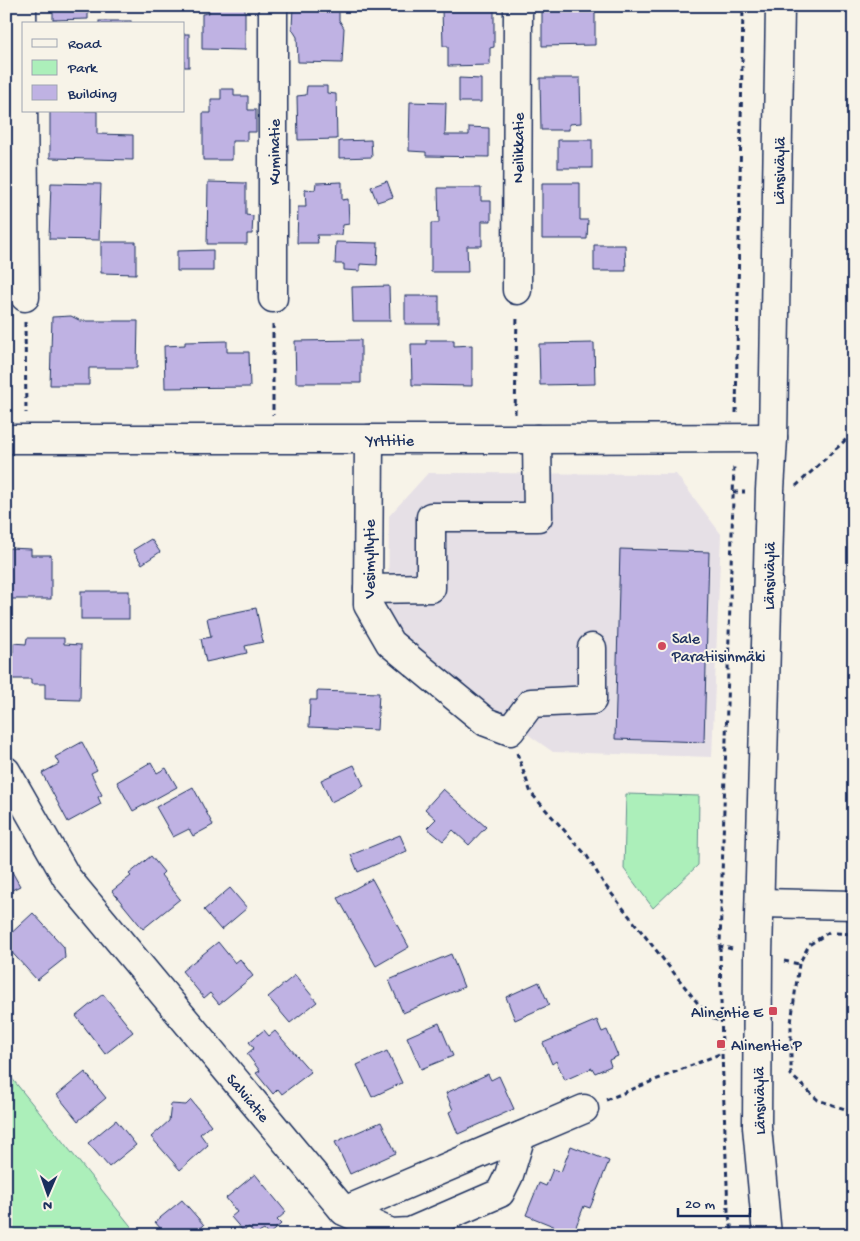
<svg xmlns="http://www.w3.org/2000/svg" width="860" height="1241" font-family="'Gochi Hand',sans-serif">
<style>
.built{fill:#e6e0e6}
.green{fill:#acefba;stroke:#648f8c}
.building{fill:#bfb2e3;stroke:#1b2f5e}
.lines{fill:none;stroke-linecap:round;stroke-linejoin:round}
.minor-casing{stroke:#1b2f5e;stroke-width:31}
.major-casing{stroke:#1b2f5e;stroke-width:31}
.path{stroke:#1b2f5e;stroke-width:3;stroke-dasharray:5 4;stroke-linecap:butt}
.minor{stroke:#f7f3e8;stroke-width:28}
.major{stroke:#f7f3e8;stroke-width:28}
.poi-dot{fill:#d1495b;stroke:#f7f3e8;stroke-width:2}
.labels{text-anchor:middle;stroke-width:4;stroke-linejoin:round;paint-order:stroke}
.street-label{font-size:16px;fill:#1b2f5e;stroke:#f7f3e8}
.poi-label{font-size:16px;fill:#1b2f5e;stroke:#f7f3e8;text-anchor:start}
</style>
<rect width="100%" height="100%" fill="#f7f3e8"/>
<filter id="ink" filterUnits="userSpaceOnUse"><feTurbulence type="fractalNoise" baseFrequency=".02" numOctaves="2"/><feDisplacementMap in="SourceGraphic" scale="10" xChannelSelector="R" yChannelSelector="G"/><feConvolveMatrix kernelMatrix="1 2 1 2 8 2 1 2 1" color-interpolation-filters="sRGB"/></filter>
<g filter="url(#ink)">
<path class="built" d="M428 473 676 474 721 534 712 757 553 752 460 687 388 620 389 516Z"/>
<g class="green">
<path d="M626 794 699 796 698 865 653 908 624 869Z"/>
<path d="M6 1071 138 1235H6Z"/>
</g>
<g class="building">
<path d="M53 6H88V19L53 20Z"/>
<path d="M209 6H245V50L202 49V14L209 13Z"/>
<path d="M293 6H339V20L344 28 342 63 298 62 297 37 292 29Z"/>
<path d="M542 6H595V45L542 46Z"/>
<path d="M494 8V47L490 48V65L448 66V46H443L442 9Z"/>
<rect x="99" y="21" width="32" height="3"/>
<rect x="184" y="34" width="5" height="33"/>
<path d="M459 78 481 79V102H459Z"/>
<path d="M540 78H580L581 123 569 124V130H541Z"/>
<path d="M307 86H327V93L336 94 337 139 298 140 297 96 306 95Z"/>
<path d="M221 89H234V96H248V110H256V132H247V141H232V160H203V113H211V99H221Z"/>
<path d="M410 102 446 103 445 135H469V127L489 128V157L426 156V152L409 151Z"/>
<path d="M50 111H97V134L133 135V160L50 158Z"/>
<path d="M371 140 372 157 339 158V141Z"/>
<rect x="558" y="140" width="34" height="28"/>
<path d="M387 181 393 197 377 202 371 187Z"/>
<path d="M208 182 246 183V215L253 216 252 234H247V244H207Z"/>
<path d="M342 182V200L348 199 349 224 343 225 342 235H317L318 243H297L298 207H306L305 189 315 190 316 183Z"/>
<path d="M51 183 101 184 99 240 49 239Z"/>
<path d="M542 183H580V220H588L587 239H542Z"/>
<path d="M438 188H481V201H491V221H482V246H467L468 272H431V223H439Z"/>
<path d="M101 242H136V274L101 273Z"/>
<path d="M336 242 378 243 377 265 360 264V271L344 270V264H335Z"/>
<path d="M594 245H625L626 271H594Z"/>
<path d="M213 250V271H177V251Z"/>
<path d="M389 286 390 321H353L352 287Z"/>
<rect x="405" y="296" width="34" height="28"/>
<path d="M71 316 81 321H138L137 368H89V385H50L52 317Z"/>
<path d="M361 340V383H296L295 341Z"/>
<path d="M426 340H454V346L472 345V386L412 385 411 344H426Z"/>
<path d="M227 341V352H249L250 387 165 388 164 346 185 345V342Z"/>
<path d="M594 343 595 384 540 385 539 344Z"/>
<path d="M151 539 160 552 142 564 133 550Z"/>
<path d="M9 548 31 549V555H51V599H9Z"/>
<path d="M620 549 709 552 704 742 615 739Z"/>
<rect x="81" y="591" width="48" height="28"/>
<path d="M256 608 263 642 245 646 247 653 206 662 201 639 211 637 207 618Z"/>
<path d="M27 638H64V644L81 645 80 700 45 699V684H31V679H6V652H13V643L26 644Z"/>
<path d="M317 691 379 693 377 730 309 727 310 700H317Z"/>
<path d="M82 742 97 770 91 773 102 795 98 797 101 804 68 822 42 773 59 764 55 757Z"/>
<path d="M151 762 157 773 166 768 177 787 133 811 117 782Z"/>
<path d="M354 765 364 786 331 802 321 780Z"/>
<path d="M193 787 213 825 193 836 189 829 173 837 156 807Z"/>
<path d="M443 789 486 827 469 845 453 830 443 841 427 828 436 819 425 809Z"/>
<path d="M400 835 407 851 358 872 351 855Z"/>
<path d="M151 856 164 872 161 875 180 899 143 929 112 891 131 876 129 874Z"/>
<path d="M6 861 20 886 6 893Z"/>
<path d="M372 879 409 947 376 966 338 898Z"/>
<path d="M230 888 247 908 221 930 204 910Z"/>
<path d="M33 913 64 947 65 958 37 980 6 946V938Z"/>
<path d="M218 942 235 963 240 959 253 976 219 1004 210 993 204 998 182 971Z"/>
<path d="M451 954 464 987 403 1013 389 980Z"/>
<path d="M295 975 317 1002 290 1023 268 997Z"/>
<path d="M539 982 549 1005 515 1020 506 997Z"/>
<path d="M103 994 133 1032 105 1054 76 1016Z"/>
<path d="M597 1020 602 1032 607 1030 618 1056 609 1060 611 1066 595 1073 592 1068 565 1080 556 1061 552 1064 543 1043Z"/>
<path d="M439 1023 453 1056 421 1069 407 1037Z"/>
<path d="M264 1030 269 1036 275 1031 311 1072 282 1094 278 1089 273 1094 256 1073 260 1071 247 1054 254 1048 249 1042Z"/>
<path d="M387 1051 402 1083 372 1097 357 1065Z"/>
<path d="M85 1072 106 1098 78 1121 57 1095Z"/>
<path d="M488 1074 491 1080 499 1076 514 1109 458 1134 449 1112 453 1110 446 1093Z"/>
<path d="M191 1100 211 1125 200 1134 208 1145 180 1170 151 1137 169 1121 171 1104 186 1105Z"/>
<path d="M116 1120 136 1145 109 1167 88 1143Z"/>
<path d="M381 1122 396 1153 350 1174 335 1142Z"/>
<path d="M571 1146 609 1161 590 1208 584 1206 573 1234 526 1215 539 1183 546 1186 553 1169 561 1172Z"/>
<path d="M255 1174 286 1212 277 1220 281 1224 268 1235 264 1230 255 1235 249 1227 243 1231 231 1217 237 1212 226 1198Z"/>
<path d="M182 1200 204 1225 193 1235H166L155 1222Z"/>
</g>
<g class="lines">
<g class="minor-casing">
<g id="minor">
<path d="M22 6 25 297"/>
<path d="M273 6V298"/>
<path d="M517 290 518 6"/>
<path d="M6 439H537L773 438"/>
<path d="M369 439 368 605 390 643 486 722 510 731 531 703 592 700V648"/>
<path d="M368 589 431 588V517H538L537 439"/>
<path d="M6 771 67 878 344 1211 584 1109"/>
<path d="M760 903 854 905"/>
<path d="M344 1211 391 1233 410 1232 500 1193 509 1175 521 1136"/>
</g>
</g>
<g class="major-casing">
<path id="major" d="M767 1235 757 1127 758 955 770 490 773 438 780 6"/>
</g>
<g class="path">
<path d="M25 322 26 413"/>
<path d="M273 324V415"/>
<path d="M736 413 743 6"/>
<path d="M515 414 517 315"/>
<path d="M796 486 854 432"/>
<path d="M733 492H745"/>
<path d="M517 753 531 793 587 856 604 884 707 1015 721 1022"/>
<path d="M829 932 809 945 799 964 791 1023V1075L818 1100 854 1112"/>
<path d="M836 933 854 934"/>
<path d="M720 946 722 1053 728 1211 733 1235"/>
<path d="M732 949 720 946 734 464"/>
<path d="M784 961 799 964"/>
<path d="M606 1100 722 1053"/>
<path d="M311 1235 323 1226"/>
</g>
<use href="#minor" class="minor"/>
<use href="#major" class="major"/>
</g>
</g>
<g class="poi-dot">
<circle cx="662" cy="646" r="5"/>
<rect x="768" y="1006" width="10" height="10" rx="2.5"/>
<rect x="716" y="1039" width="10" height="10" rx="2.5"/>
</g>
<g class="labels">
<g class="street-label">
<text transform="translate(517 148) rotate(-90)" y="6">Neilikkatie</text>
<text transform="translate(273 152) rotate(-90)" y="6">Kuminatie</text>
<text transform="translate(778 171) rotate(-89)" y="6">Länsiväylä</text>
<text x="390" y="445">Yrttitie</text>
<text transform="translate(368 559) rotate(-90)" y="6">Vesimyllytie</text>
<text transform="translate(768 576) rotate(-89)" y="6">Länsiväylä</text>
<text transform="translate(249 1097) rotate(50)" y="6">Salviatie</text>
<text transform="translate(758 1101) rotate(-91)" y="6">Länsiväylä</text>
</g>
<g class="poi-label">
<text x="672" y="643">Sale<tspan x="672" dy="18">Paratiisinmäki</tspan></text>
<text x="763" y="1017" text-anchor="end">Alinentie E</text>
<text x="731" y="1050">Alinentie P</text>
</g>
</g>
<rect width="860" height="1241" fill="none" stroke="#f7f3e8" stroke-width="25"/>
<rect x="12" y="12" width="835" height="1216" fill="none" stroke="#1b2f5e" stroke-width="2" filter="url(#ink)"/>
<rect x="22" y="22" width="162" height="90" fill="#f7f3e8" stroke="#9fa5b1"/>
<rect x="32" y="39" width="25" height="8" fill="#f7f3e8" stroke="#9fa5b1"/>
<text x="68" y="48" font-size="15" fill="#1b2f5e">Road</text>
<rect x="32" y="60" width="25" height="15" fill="#acefba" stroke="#9fa5b1"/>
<text x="68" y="72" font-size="15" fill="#1b2f5e">Park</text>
<rect x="32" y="85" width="25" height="15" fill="#bfb2e3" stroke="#9fa5b1"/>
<text x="68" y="98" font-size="15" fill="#1b2f5e">Building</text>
<g transform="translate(48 1194) rotate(182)" stroke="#f7f3e8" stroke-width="4" paint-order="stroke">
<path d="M0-4L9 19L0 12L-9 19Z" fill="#1b2f5e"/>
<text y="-8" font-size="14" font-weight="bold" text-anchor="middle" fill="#1b2f5e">N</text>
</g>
<path d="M678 1208v8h72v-8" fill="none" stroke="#1b2f5e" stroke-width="2.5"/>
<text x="685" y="1208" font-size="15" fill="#1b2f5e" stroke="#f7f3e8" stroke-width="4" paint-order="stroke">20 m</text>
</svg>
